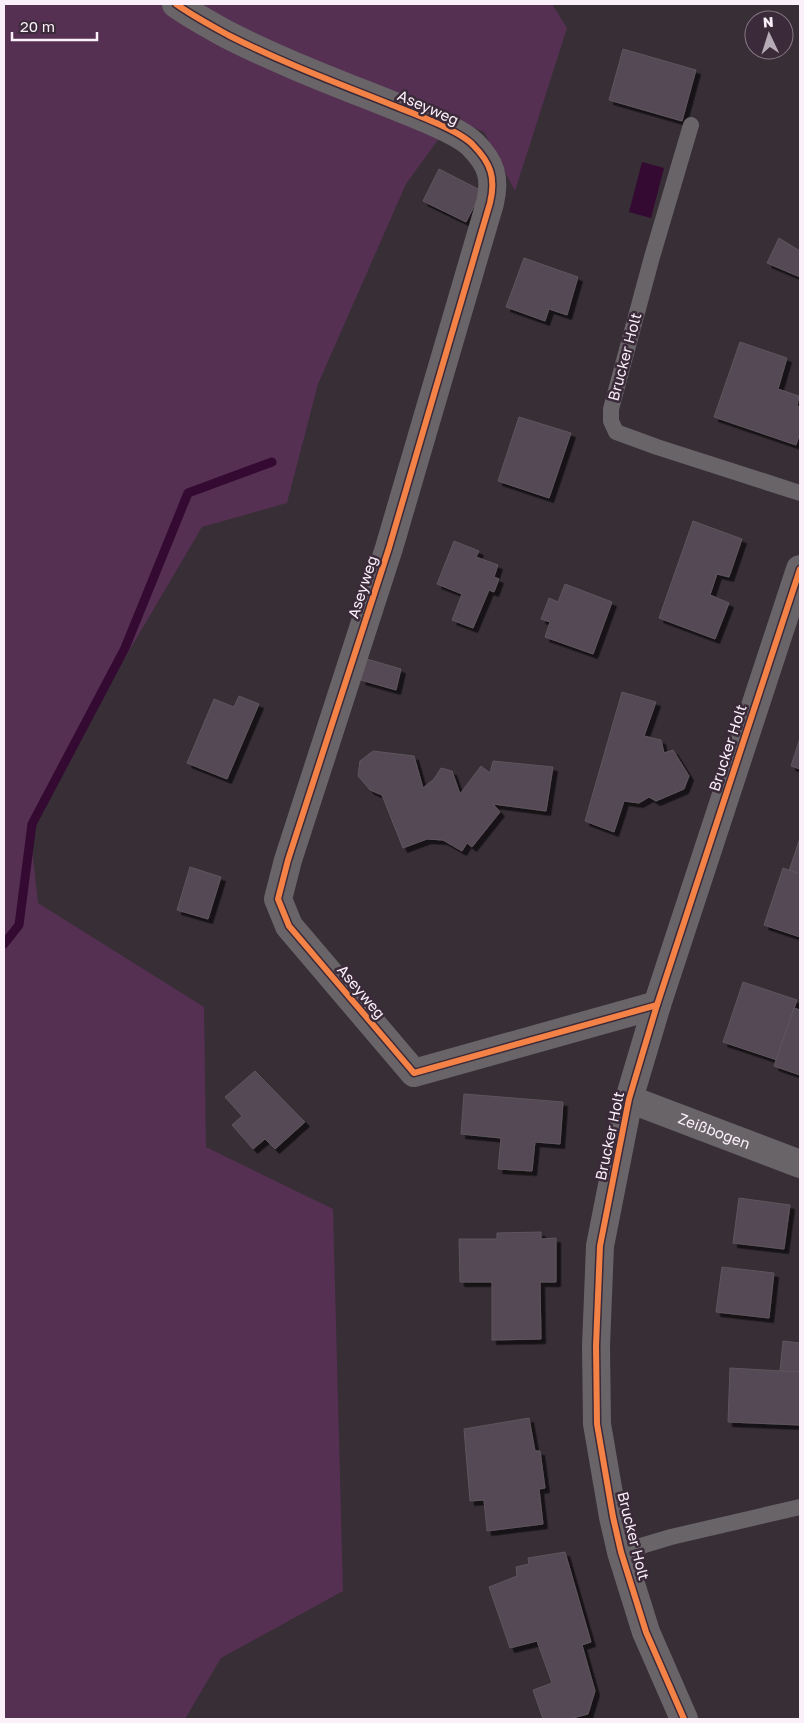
<svg xmlns="http://www.w3.org/2000/svg" width="804" height="1723" font-family="'Golos Text',sans-serif">
<style>
.green{fill:#553052}
.water{fill:#340932}
.lines{fill:none;stroke-linecap:round;stroke-linejoin:round}
.stream{stroke:#340932;stroke-width:9}
.building{fill:#574856;stroke:#5e565d;filter:url(#shadow)}
.lane{stroke:#696468;stroke-width:16}
.street{stroke:#696468;stroke-width:28}
.cycleway-casing{stroke:#3b2a39;stroke-width:9}
.cycleway{stroke:#f48246;stroke-width:6}
.labels{text-anchor:middle;stroke-width:5;stroke-linejoin:round;paint-order:stroke}
.street-label{font-size:15px;fill:#fbf0f9;stroke:#3b2a39}
</style>
<defs>
<filter id="shadow"><feDropShadow dx="4.5" dy="4.5" stdDeviation="0" flood-color="#0009"/></filter>
</defs>
<rect width="100%" height="100%" fill="#372e36"/>
<g class="green">
<path d="M4 4H161L182 24 443 133 406 184 318 384 287 503 202 527 29 821 38 903 204 1007 206 1147 333 1209 343 1591 221 1658 185 1719H4Z"/>
<path d="M198 4H552L567 28 515 191 484 132 267 42Z"/>
</g>
<path class="water" d="M642 162 664 168 651 218 629 212Z"/>
<g class="lines">
<path class="stream" d="M4 944 19 925 32 824 125 648 188 493 272 462"/>
</g>
<g class="building">
<path d="M623 49 696 70 682 121 609 100Z"/>
<path d="M439 169 482 191 466 222 423 201Z"/>
<path d="M779 238 800 251V277L767 263Z"/>
<path d="M524 258 578 277 567 315 549 309 545 321 506 307Z"/>
<path d="M740 342 787 358 778 389 799 396 797 406 800 407V432L796 445 714 417Z"/>
<path d="M519 417 571 433 549 498 498 481Z"/>
<path d="M693 521 742 539 729 577 717 574 710 595 729 603 715 639 659 618Z"/>
<path d="M454 541 479 551 476 557 498 565 494 577 499 579 494 592 489 590 473 628 452 620 462 594 437 584Z"/>
<path d="M565 584 612 602 593 654 545 637 550 622 541 619 549 598 558 602Z"/>
<path d="M367 659 401 669 396 690 361 680Z"/>
<path d="M622 692 656 702 644 736 661 740 664 753 673 750 689 776 684 789 656 801 649 797 639 803 624 801 614 832 585 821Z"/>
<path d="M239 696 259 704 227 779 187 763 214 699 234 707Z"/>
<path d="M800 738V769L791 766Z"/>
<path d="M373 751 414 756 423 788 434 779 441 768 452 771 460 794 481 766 490 773 493 761 553 767 546 811 493 804 500 812 472 847 467 843 462 851 443 840 427 839 403 848 382 795 370 790 358 776 360 761Z"/>
<path d="M800 838V874L789 871Z"/>
<path d="M190 867 221 877 208 919 177 910Z"/>
<path d="M783 868 800 874V937L764 925Z"/>
<path d="M743 982 797 1000 777 1060 723 1042Z"/>
<path d="M794 1008 800 1010V1075L774 1066Z"/>
<path d="M255 1071 305 1122 275 1149 265 1139 253 1149 232 1125 242 1116 225 1097Z"/>
<path d="M464 1094 563 1102 560 1144 535 1142 532 1171 498 1169 501 1138 461 1134Z"/>
<path d="M739 1198 790 1205 784 1249 733 1243Z"/>
<path d="M541 1232V1239L556 1238V1282H540L541 1339 492 1340V1282H460L459 1239H497V1233Z"/>
<path d="M722 1267 774 1273 769 1318 716 1312Z"/>
<path d="M783 1341 800 1343V1372L780 1371Z"/>
<path d="M730 1368 800 1372V1425L728 1422Z"/>
<path d="M529 1418 535 1451H540L545 1488 539 1489 543 1524 487 1531 484 1500 470 1501 464 1429Z"/>
<path d="M565 1552 591 1642 582 1645 595 1691 588 1714 569 1719H543L533 1690 552 1683 537 1641 510 1648 489 1587 517 1576 516 1567 529 1564 528 1558Z"/>
</g>
<g class="lines">
<g class="lane">
<path d="M691 125 652 257 611 409V421L616 432 657 447 800 493"/>
<path d="M621 1552 671 1537 800 1507"/>
</g>
<g class="street">
<path d="M176 4C193 16 210 25 228 35 281 62 337 83 392 105 412 113 459 130 473 145 491 163 496 178 490 203L389 548 288 860 278 899 289 926 414 1073 657 1005"/>
<path id="s1" d="M629 1099 800 1164"/>
<path d="M684 1719 646 1632 621 1552 613 1517 597 1424 596 1346 600 1246 629 1099 657 1005 800 569"/>
</g>
<g class="cycleway-casing">
<g id="cycleway">
<path d="M176 4C193 16 210 25 228 35 281 62 337 83 392 105 412 113 459 130 473 145 491 163 496 178 490 203L389 548 288 860 278 899 289 926 414 1073 657 1005"/>
<path d="M684 1719 646 1632 621 1552 613 1517 597 1424 596 1346 600 1246 629 1099 657 1005 800 569"/>
</g>
</g>
<use href="#cycleway" class="cycleway"/>
</g>
<g class="labels">
<g class="street-label">
<text transform="translate(428 108) rotate(24)" y="5">Aseyweg</text>
<text transform="translate(625 357) rotate(-75)" y="5">Brucker Holt</text>
<text transform="translate(363 587) rotate(-72)" y="5">Aseyweg</text>
<text transform="translate(728 748) rotate(-72)" y="5">Brucker Holt</text>
<text transform="translate(361 992) rotate(50)" y="5">Aseyweg</text>
<text dy="5" stroke="none"><textPath href="#s1" startOffset="91">Zeißbogen</textPath></text>
<text transform="translate(610 1136) rotate(-78)" y="5">Brucker Holt</text>
<text transform="translate(633 1536) rotate(76)" y="5">Brucker Holt</text>
</g>
</g>
<rect width="804" height="1723" fill="none" stroke="#fbf0f9" stroke-width="10"/>
<g transform="translate(769 35) rotate(356)"><circle r="24" fill="#3b2a39" stroke="#887986"/>
<path d="M0-4L9 19L0 12L-9 19Z" fill="#b6acb5"/>
<text y="-8" font-size="14" font-weight="bold" text-anchor="middle" fill="#fbf0f9">N</text>
</g>
<path d="M12 32v8h85v-8" fill="none" stroke="#fbf0f9" stroke-width="2.5"/>
<text x="20" y="32" font-size="15" fill="#fbf0f9" stroke="#3b2a39" stroke-width="4" paint-order="stroke">20 m</text>
</svg>
